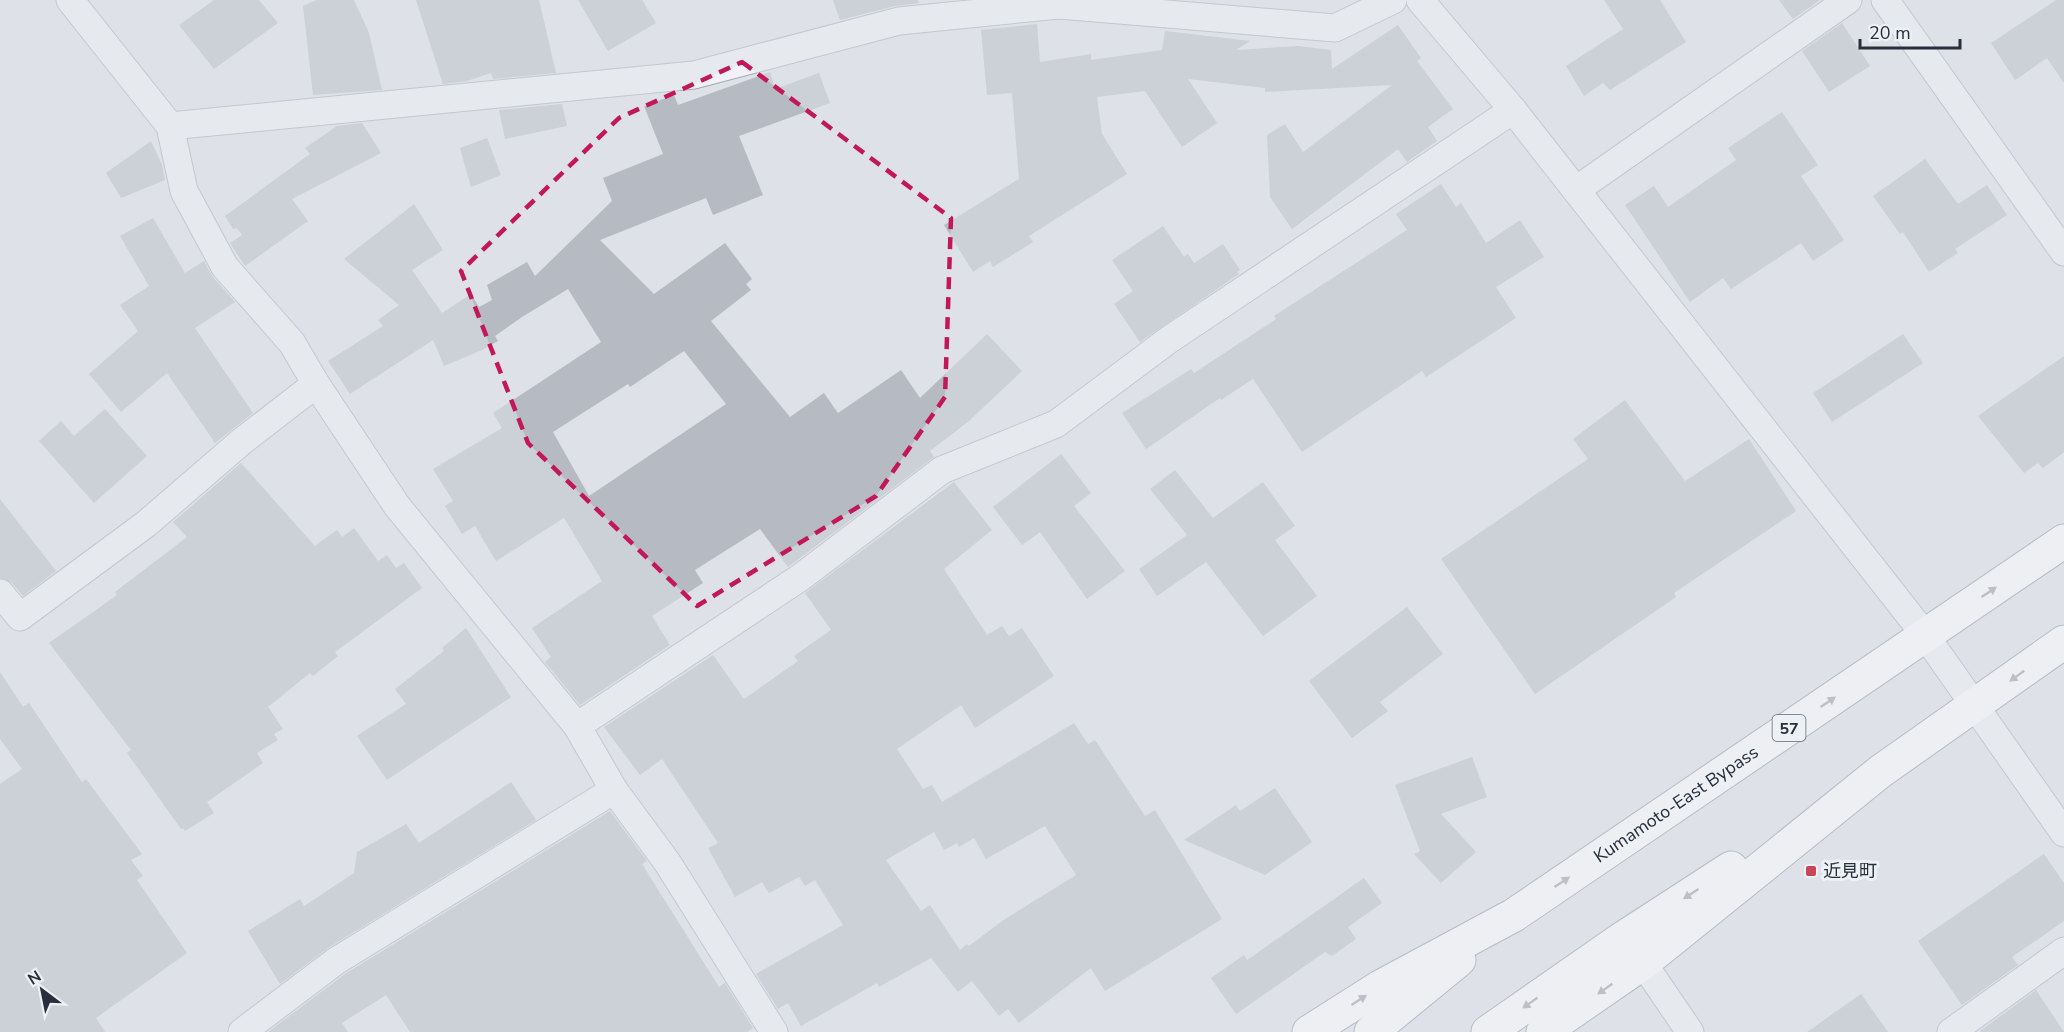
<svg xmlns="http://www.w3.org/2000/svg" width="2064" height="1032" font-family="'Nunito Sans','Noto Sans JP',sans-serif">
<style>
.building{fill:#b5bac3;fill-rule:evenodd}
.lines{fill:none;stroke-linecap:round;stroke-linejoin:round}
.minor-casing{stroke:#a3a8b1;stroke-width:29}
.trunk-casing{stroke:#858f9d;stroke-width:35}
.minor{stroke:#f0f2f5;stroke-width:27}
.trunk{stroke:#fff;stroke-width:33}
.oneway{fill:#93979e}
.marked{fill:none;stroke:#c2185b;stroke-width:4.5;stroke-dasharray:12 8;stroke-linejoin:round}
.poi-dot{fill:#c94558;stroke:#edf0f5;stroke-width:2}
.labels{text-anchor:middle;stroke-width:6;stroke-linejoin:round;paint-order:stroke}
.shield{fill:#edf0f5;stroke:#626974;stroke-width:1.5}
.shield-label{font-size:16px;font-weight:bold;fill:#272f3d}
.street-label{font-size:18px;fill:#272f3d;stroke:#edf0f5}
.poi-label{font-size:18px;fill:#272f3d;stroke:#edf0f5;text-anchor:start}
</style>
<rect width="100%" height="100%" fill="#dee1e7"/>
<g class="building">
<path d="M214 0H259L278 23 214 69 179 25Z"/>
<path d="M317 0H354L369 33 382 90 313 95 303 6Z"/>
<path d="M416 0H539L556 73 493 79 491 73 467 81 443 84Z"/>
<path d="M578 0H642L656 23 608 51Z"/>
<path d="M833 0H918L919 3 895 6 840 20Z"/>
<path d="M1604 0H1660L1686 42 1610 90 1603 83 1584 96 1566 66 1623 29Z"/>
<path d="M1779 0H1820L1793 19Z"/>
<path d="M2056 0H2064V83L2047 58 2015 80 1991 43Z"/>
<path d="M1842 23 1870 66 1829 92 1802 51Z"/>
<path d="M1037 24 1040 62 1091 54V60L1162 50 1165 31 1250 41 1236 50 1298 46 1331 50 1332 69 1398 25 1421 58 1417 61 1453 109 1428 127 1437 141 1407 162 1398 149 1292 229 1270 197 1267 135 1285 124 1303 152 1392 85 1265 92V88L1188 79 1217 123 1182 147 1145 91 1097 97 1102 134 1127 174 1029 236 1033 242 993 267 990 261 973 272 944 225 1019 179 1012 93 987 95 981 30Z"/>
<path d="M770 72 775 89 819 73 830 103 739 136 763 195 713 215 706 198 600 240 654 294 725 243 752 279 746 284 751 290 711 321 790 417 824 393 838 413 901 370 920 398 987 334 1022 371 969 421 930 451 934 457 788 567 760 529 695 570 703 583 652 616 670 645 580 705 545 662 551 657 532 628 602 581 564 518 496 561 475 526 462 534 445 506 453 501 433 469 502 428 493 413 601 342 568 289 522 317 495 336 498 341 482 350 444 366 433 340 350 394 328 361 383 326 378 320 399 305 344 259 414 204 443 250 412 270 442 313 471 294 479 307 492 300 487 285 527 262 535 276 612 201 603 178 663 154 644 106 674 95 678 105ZM684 351 726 404 589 496 553 432 628 384 630 387Z"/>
<path d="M562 104 567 126 505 139 499 110Z"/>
<path d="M1782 112 1818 165 1801 176 1844 240 1813 261 1801 243 1731 289 1723 278 1690 302 1625 205 1654 186 1668 207 1736 160 1728 148Z"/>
<path d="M362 123 381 153 292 199 308 221 245 266 230 243 242 235 237 228 233 229 225 216 310 154 305 148 337 126Z"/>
<path d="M487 138 501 175 471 187 460 148Z"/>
<path d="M151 141 162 165 165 180 121 198 106 173Z"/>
<path d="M1925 159 1958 204 1987 185 2007 215 1955 249 1958 253 1929 272 1903 232 1900 234 1873 196Z"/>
<path d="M1441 184 1456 207 1461 203 1486 243 1520 220 1544 257 1496 287 1516 318 1426 377 1422 371 1302 452 1253 379 1221 400 1220 398 1146 449 1122 413 1191 369 1194 373 1276 319 1274 316 1407 230 1396 214Z"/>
<path d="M153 218 185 273 204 261 213 277 235 302 195 328 253 413 215 443 167 373 121 412 89 374 138 331 120 305 149 286 120 236Z"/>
<path d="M1163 226 1184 257 1188 254 1194 263 1223 244 1240 270 1237 272 1239 274 1140 342 1114 304 1133 291 1112 260Z"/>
<path d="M1903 334 1923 363 1832 422 1813 393Z"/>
<path d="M2064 356V452L2043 468 2038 463 2024 473 1978 416Z"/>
<path d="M1625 400 1685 481 1749 439 1796 511 1674 593 1676 597 1535 694 1441 559 1588 459 1573 439Z"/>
<path d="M105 409 147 456 94 503 39 441 61 421 74 436Z"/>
<path d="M1061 454 1091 493 1074 506 1125 571 1087 599 1040 532 1022 545 993 507Z"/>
<path d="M241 463 315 546 337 530 342 537 354 528 378 561 387 555 396 568 404 563 422 588 335 652 338 656 313 676 310 673 268 707 283 729 274 734 278 740 257 753 263 763 207 802 214 813 185 831 183 828 181 829 127 753 131 750 49 643 117 595 115 592 187 537 173 522Z"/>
<path d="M1175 470 1213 518 1263 482 1295 526 1275 540 1317 596 1263 636 1206 562 1157 596 1139 569 1187 535 1150 489Z"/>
<path d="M954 482 992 530 944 569 987 635 1002 626 1009 636 1022 628 1054 676 975 728 961 705 897 749 923 789 932 785 942 802 1074 723 1088 744 1095 740 1145 816 1155 810 1222 919 1105 991 1091 968 1019 1023 1008 1009 999 1016 972 981 958 992 931 958 879 987 877 983 801 1026 788 1003 778 1009 756 974 843 925 815 880 805 886 799 877 769 893 762 882 735 897 708 848 718 843 662 759 640 775 604 727 713 655 744 699 798 661 794 656 831 630 805 593ZM1045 826 1076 875 1005 919 969 946 967 944 960 950 930 905 921 911 886 860 934 832 944 850 957 843 959 847 974 838 986 859Z"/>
<path d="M0 499 56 571 23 596 12 583 0 578Z"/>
<path d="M1407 607 1443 654 1380 702 1388 711 1352 738 1309 681Z"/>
<path d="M466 628 511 697 387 780 357 736 406 704 395 689 444 651 442 648Z"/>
<path d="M0 672 23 707 29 703 82 782 86 779 142 854 131 860 143 876 137 880 187 953 96 1018 105 1032H0V784L22 769 0 739Z"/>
<path d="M1472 757 1487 797 1441 814 1476 852 1441 883 1414 854 1420 851 1395 785Z"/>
<path d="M511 782 536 820 328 948 280 984 248 931 300 899 304 906 354 873 357 852 406 824 419 843Z"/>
<path d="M1275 788 1312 842 1265 875 1184 840 1236 805 1240 811Z"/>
<path d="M610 811 647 861 642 864 719 987 725 983 753 1028 747 1032H410L386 995 342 1023 348 1032H268L345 974Z"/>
<path d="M2044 854 2064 883V921L2012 957 2018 965 1962 1005 1918 941Z"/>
<path d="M1364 878 1382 903 1348 927 1356 939 1332 956 1325 952 1236 1014 1211 978 1244 955 1247 960Z"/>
<path d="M2036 990 2064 1032H1981L1980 1031Z"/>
<path d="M1861 994 1888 1032H1807Z"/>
</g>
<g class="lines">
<g class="minor-casing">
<g id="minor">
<path d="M70 0 170 126 184 191 225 267 292 343 316 384 397 506 577 726 614 790 667 862 774 1032"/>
<path d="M1420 0 1513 110 1925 635 2064 833"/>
<path d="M1885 0 2064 252"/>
<path d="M170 126 694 75 899 21 1059 5 1335 28 1393 0"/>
<path d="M1576 190 1848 0"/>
<path d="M0 593 20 617 146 524 241 442 316 384"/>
<path d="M577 726 801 577 942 470 1056 424 1170 339 1513 110"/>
<path d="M1643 963 1690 1032"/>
<path d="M242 1032 336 961 614 790"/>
<path d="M1951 1032 2064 951"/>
</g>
</g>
<g class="trunk-casing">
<g id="trunk">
<path d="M1309 1032 1380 987 1514 915 2064 541"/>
<path d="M1371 1032 1459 960"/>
<path d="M1488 1032 1620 940 1731 868"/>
<path d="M1543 1032 1643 963 1881 771 2064 642"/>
</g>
</g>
<use href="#minor" class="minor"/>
<use href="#trunk" class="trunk"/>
</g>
<defs><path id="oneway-solid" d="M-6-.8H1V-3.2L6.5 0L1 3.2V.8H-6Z" transform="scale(1.5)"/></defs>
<g class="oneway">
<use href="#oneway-solid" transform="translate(1989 592) rotate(-34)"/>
<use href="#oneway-solid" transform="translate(2017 676) rotate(144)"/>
<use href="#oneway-solid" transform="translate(1828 702) rotate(-34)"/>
<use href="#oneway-solid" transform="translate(1562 882) rotate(-34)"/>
<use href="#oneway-solid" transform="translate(1691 894) rotate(147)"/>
<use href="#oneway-solid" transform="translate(1605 989) rotate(145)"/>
<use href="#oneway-solid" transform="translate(1359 1000) rotate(-33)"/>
<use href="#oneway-solid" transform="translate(1530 1003) rotate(145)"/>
</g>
<path d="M0 0H2064V1032H0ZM742 62 951 218 945 397 876 496 697 606 528 443 461 271 619 118Z" fill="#dee1e7" fill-opacity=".55" fill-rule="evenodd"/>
<path class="marked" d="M742 62 951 218 945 397 876 496 697 606 528 443 461 271 619 118Z"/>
<rect class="poi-dot" x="1805" y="865" width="12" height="12" rx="3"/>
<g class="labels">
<rect class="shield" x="1772.5" y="715" width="33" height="26" rx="4.5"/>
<g class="shield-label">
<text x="1789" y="734">57</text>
</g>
<g class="street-label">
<text transform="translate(1676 804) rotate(-34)" y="6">Kumamoto-East Bypass</text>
</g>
<g class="poi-label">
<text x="1823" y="877">近見町</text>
</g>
</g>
<g transform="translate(42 990) rotate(328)" stroke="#edf0f5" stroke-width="4.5" paint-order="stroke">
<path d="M0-4.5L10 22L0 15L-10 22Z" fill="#272f3d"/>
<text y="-9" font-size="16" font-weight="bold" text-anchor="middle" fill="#272f3d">N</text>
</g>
<path d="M1860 39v9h100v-9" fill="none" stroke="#272f3d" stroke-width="3"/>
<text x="1869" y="39" font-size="18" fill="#272f3d" stroke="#edf0f5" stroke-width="4.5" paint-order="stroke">20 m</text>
</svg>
